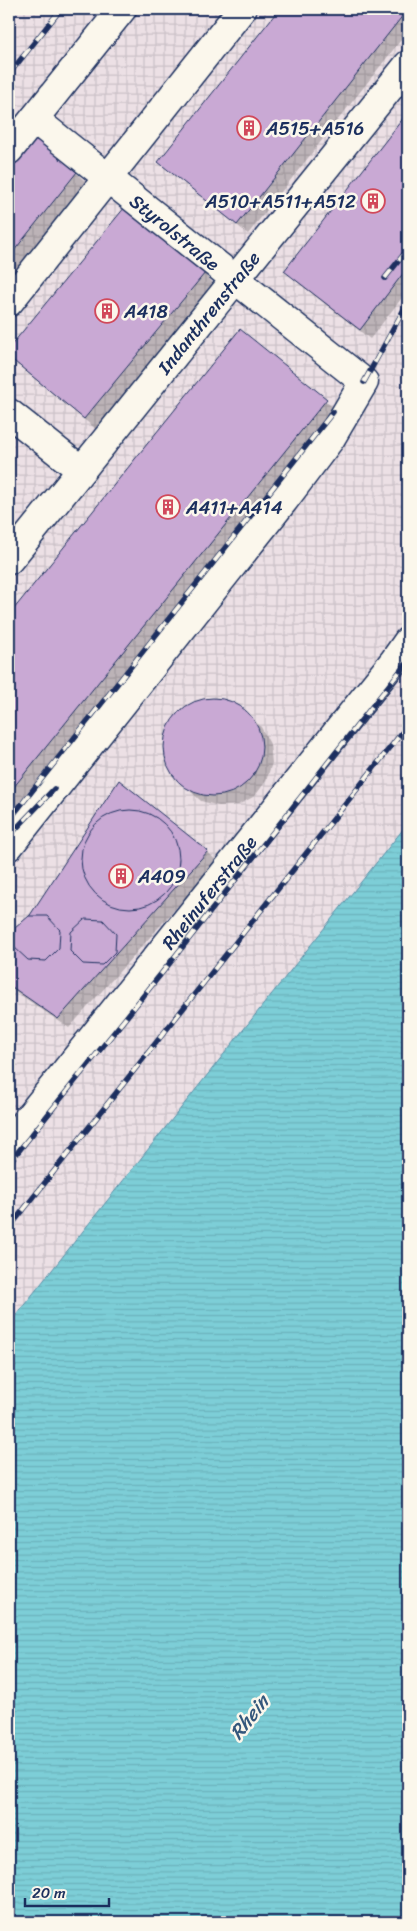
<svg xmlns="http://www.w3.org/2000/svg" width="417" height="1931" font-family="Sriracha,sans-serif">
<style>
.industrial{fill:url(#industrial-grid)}
.water{fill:url(#water-rules);stroke:#568ea7}
.shadow{fill:#0003}
.building{fill:#c9a9d4;stroke:#1b2f5e}
.lines{fill:none;stroke-linecap:round;stroke-linejoin:round}
.street-casing{stroke:#1b2f5e;stroke-width:31}
.street{stroke:#fbf7ec;stroke-width:28}
.rail-casing{stroke:#1b2f5e;stroke-width:5.5}
.rail{stroke:#fbf7ec;stroke-width:4;stroke-dasharray:11;stroke-linecap:butt}
.labels{text-anchor:middle;stroke-width:5;stroke-linejoin:round;paint-order:stroke}
.poi-label{font-size:19px;fill:#1b2f5e;stroke:#fbf7ec;text-anchor:start}
.street-label{font-size:19px;fill:#1b2f5e;stroke:#fbf7ec}
.water-label{font-size:20px;font-style:italic;fill:#34577c;stroke:#fbf7ec}
</style>
<defs>
<pattern id="industrial-grid" width="8" height="8" patternUnits="userSpaceOnUse" patternTransform="scale(1.25)"><rect width="8" height="8" fill="#ece0e5"/><path d="M0 4h8M4 0v8" fill="none" stroke="#cac0c7"/></pattern>
<pattern id="water-rules" width="6" height="5" patternUnits="userSpaceOnUse" patternTransform="scale(1.25)"><rect width="6" height="5" fill="#7dced7"/><path d="M0 2.5h6" fill="none" stroke="#6bb1bb"/></pattern>
</defs>
<rect width="100%" height="100%" fill="#fbf7ec"/>
<filter id="ink" filterUnits="userSpaceOnUse"><feTurbulence type="fractalNoise" baseFrequency=".02" numOctaves="2"/><feDisplacementMap in="SourceGraphic" scale="10" xChannelSelector="R" yChannelSelector="G"/><feConvolveMatrix kernelMatrix="1 2 1 2 8 2 1 2 1" color-interpolation-filters="sRGB"/></filter>
<g filter="url(#ink)">
<path class="industrial" d="M9 9H408V823L9 1324Z"/>
<path class="water" d="M408 823V1922H9V1324Z"/>
<g class="shadow">
<path d="M281 9H408V31L248 234 170 171 160 161Z"/>
<path d="M408 114V290L370 339 296 281 286 271Z"/>
<path d="M31 136 76 173 88 184 9 283V164Z"/>
<path d="M125 209 204 274 216 286 97 430 18 365 9 356V350Z"/>
<path d="M240 330 336 410 9 815V617Z"/>
<path d="M217 699 235 705 250 717 261 727 270 744 272 763 266 781 255 796 238 805 219 806 201 801 176 778 167 761 165 743 170 725 182 710 199 701Z"/>
<path d="M119 782 208 852 217 862 69 1028 9 987V949Z"/>
</g>
<g class="building">
<path d="M279 9H408L237 225 158 162Z"/>
<path d="M408 112V267L360 330 284 271Z"/>
<path d="M30 134 77 172 9 257V162Z"/>
<path d="M125 207 205 273 84 419 9 357V348Z"/>
<path d="M240 329 327 399 9 793V615Z"/>
<circle cx="213" cy="747" r="49"/>
<path d="M119 780 208 851 58 1019 9 985V947Z"/>
<circle cx="130" cy="859" r="49"/>
<path d="M29 916H47L60 930 59 948 46 961 28 960 14 947 15 928Z"/>
<path d="M85 919 103 920 116 934 115 952 102 965 83 964 70 951 71 932Z"/>
</g>
<g class="lines">
<g class="street-casing">
<g id="street">
<path d="M9 150 122 9"/>
<path d="M9 302 242 9"/>
<path d="M9 413 81 470"/>
<path id="s1" d="M9 560 408 65"/>
<path d="M9 846 285 499 331 438 364 382 34 119"/>
<path id="s2" d="M9 1142 394 661 408 641"/>
</g>
</g>
<use href="#street" class="street"/>
<g class="rail-casing">
<g id="rail">
<path d="M9 74 61 9"/>
<path d="M385 278 408 249"/>
<path d="M364 382 408 302"/>
<path d="M9 820 333 412"/>
<path d="M9 836 54 789"/>
<path d="M9 1163 169 964 408 661"/>
<path d="M9 1228 408 725"/>
</g>
</g>
<use href="#rail" class="rail"/>
</g>
</g>
<defs>
<g id="building-ring" transform="scale(1.25)"><circle r="9.5" fill="#fbf7ec" stroke="#d1495b" stroke-width="1.5"/><path d="M-4-6H4V6H1V3H-1V6H-4ZM-2.5-4.3h1.7v1.8h-1.7ZM.8-4.3h1.7v1.8H.8ZM-2.5-1h1.7V.8h-1.7ZM.8-1h1.7V.8H.8Z" fill="#d1495b"/></g>
</defs>
<g fill-rule="evenodd">
<use href="#building-ring" x="249" y="128"/>
<use href="#building-ring" x="373" y="201"/>
<use href="#building-ring" x="107" y="311"/>
<use href="#building-ring" x="168" y="507"/>
<use href="#building-ring" x="121" y="876"/>
</g>
<g class="labels">
<g class="poi-label">
<text x="266" y="135">A515+A516</text>
<text x="356" y="208" text-anchor="end">A510+A511+A512</text>
<text x="124" y="318">A418</text>
<text x="186" y="514">A411+A414</text>
<text x="138" y="883">A409</text>
</g>
<g class="street-label">
<text transform="translate(175 232) rotate(39)" y="7">Styrolstraße</text>
<text dy="7" stroke="none"><textPath href="#s1" startOffset="318">Indanthrenstraße</textPath></text>
<text dy="7" stroke="none"><textPath href="#s2" startOffset="320">Rheinuferstraße</textPath></text>
</g>
<g class="water-label">
<text transform="translate(249 1717) rotate(-52)" y="7">Rhein</text>
</g>
</g>
<rect width="417" height="1931" fill="none" stroke="#fbf7ec" stroke-width="30"/>
<rect x="15" y="15" width="387" height="1901" fill="none" stroke="#1b2f5e" stroke-width="2" filter="url(#ink)"/>
<path d="M25 1898v8h84v-8" fill="none" stroke="#1b2f5e" stroke-width="2.5"/>
<text x="32" y="1898" font-size="15" fill="#1b2f5e" stroke="#fbf7ec" stroke-width="4" paint-order="stroke">20 m</text>
</svg>
